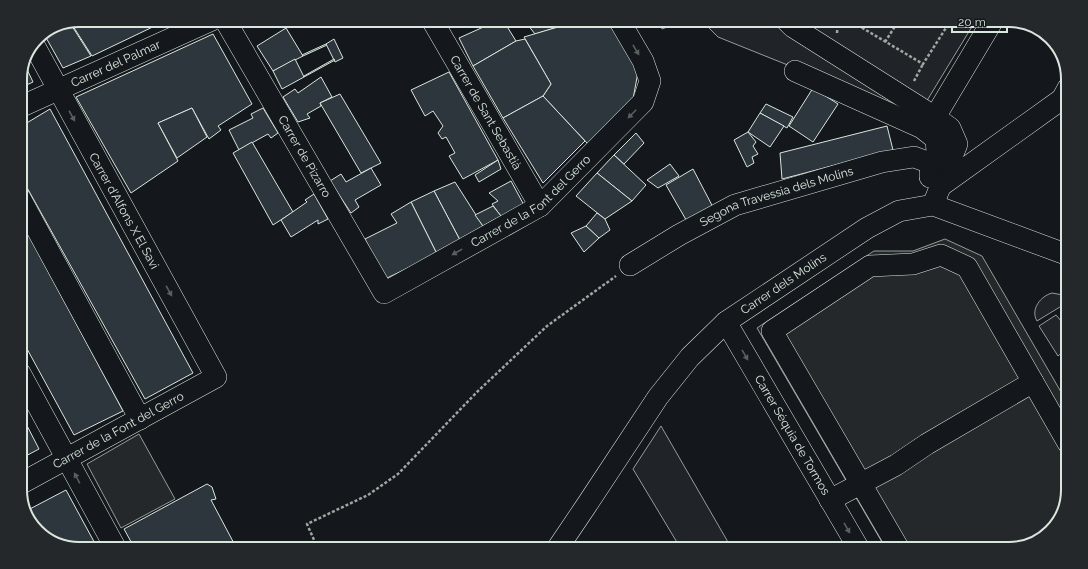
<svg xmlns="http://www.w3.org/2000/svg" width="1088" height="569" font-family="Raleway,sans-serif">
<style>
.green{fill:#202428;stroke:#939e99}
.parking{fill:#24282b;stroke:#939e99}
.building{fill:#2c363c;stroke:#d8e6dc}
.lines{fill:none;stroke-linecap:round;stroke-linejoin:round}
.minor-casing{stroke:#d8e6dc;stroke-width:22}
.path{stroke:#9da8a2;stroke-width:2.5;stroke-dasharray:3 2;stroke-linecap:butt}
.minor{stroke:#14181c;stroke-width:21}
.oneway{fill:#59605f}
.labels{text-anchor:middle;stroke-width:3;stroke-linejoin:round;paint-order:stroke}
.street-label{font-size:12px;fill:#d8e6dc;stroke:#14181c}
.rim{fill:none;stroke:#d8e6dc;stroke-width:2}
</style>
<rect width="100%" height="100%" fill="#14181c"/>
<g class="green">
<path d="M657 20H686L662 29Z"/>
<path d="M701 20H976L917 117 718 37Z"/>
<path d="M1052 293 1063 295 1068 297V302L1037 321C1030 309 1041 296 1052 293Z"/>
<path d="M1056 315 1068 329V347L1058 356 1039 326Z"/>
<path d="M661 426 732 549H681L633 469Z"/>
</g>
<g class="parking">
<path d="M945 239 982 256 1068 404V490L1062 517 1042 539 1010 549H886L757 328 874 251H913Z"/>
<path d="M139 434 175 499 121 528 87 464Z"/>
</g>
<g class="building">
<path d="M78 20H160L161 23 92 56 71 23Z"/>
<path d="M499 20H503L516 41 473 66 459 38Z"/>
<path d="M524 20H551L558 27 535 34Z"/>
<path d="M551 20H608L638 72 633 99 588 144 543 96 551 84 524 37 558 27Z"/>
<path d="M70 23 91 56 63 68 44 34Z"/>
<path d="M286 28 303 56 273 71 257 46Z"/>
<path d="M213 34 252 104 218 126 221 130 209 139 192 108 158 123 178 161 131 193 76 97Z"/>
<path d="M334 39 343 58 335 62 326 44Z"/>
<path d="M525 39 551 84 543 96 503 118 473 66 516 41Z"/>
<path d="M326 44 327 45 303 56 302 55Z"/>
<path d="M295 59 304 77 282 89 273 71Z"/>
<path d="M334 59 335 60 304 77V76Z"/>
<path d="M25 65 33 82 20 88V75Z"/>
<path d="M449 72 498 160 463 179 449 156 455 153 446 137 442 139 438 133 443 126 433 111 425 116 411 90Z"/>
<path d="M321 77 332 97 320 103 321 106 307 114 310 118 298 122 283 97 295 89 298 93Z"/>
<path d="M813 88 838 104 813 142 789 126Z"/>
<path d="M340 94 381 163 361 173 320 103Z"/>
<path d="M543 96 585 141 543 183 503 118Z"/>
<path d="M766 104 793 117 787 128 760 113Z"/>
<path d="M192 108 207 137 177 158 158 123Z"/>
<path d="M263 108 278 133 271 138 268 134 239 150 229 130 253 118 251 114Z"/>
<path d="M50 109 193 373 145 399 20 175V127Z"/>
<path d="M760 113 784 126 770 147 748 132Z"/>
<path d="M887 126 893 150 782 179 780 153Z"/>
<path d="M748 132 756 142 753 146 758 154 752 157 754 163 747 167 734 140Z"/>
<path d="M636 133 644 143 624 164 614 155Z"/>
<path d="M252 142 293 212 273 225 233 153Z"/>
<path d="M614 155 646 185 632 201 597 173Z"/>
<path d="M498 160 501 169 479 182 475 175Z"/>
<path d="M670 164 679 176 658 188 647 180Z"/>
<path d="M371 168 381 185 355 200 359 207 351 213 330 181 341 174 346 182Z"/>
<path d="M693 169 715 211 689 225 666 185Z"/>
<path d="M597 173 632 201 605 219 576 196Z"/>
<path d="M511 181 525 207 503 219 492 204 498 201 489 193Z"/>
<path d="M455 182 483 226 460 240 434 191Z"/>
<path d="M434 191 461 242 437 254 411 202Z"/>
<path d="M314 194 328 219 318 224V220L291 237 281 220 307 202 305 200Z"/>
<path d="M411 202 437 254 385 279 365 239 397 223 391 214Z"/>
<path d="M493 206 501 216 483 226 475 215Z"/>
<path d="M597 213 605 219 610 230 599 238 586 226Z"/>
<path d="M20 219 123 411 74 435 20 336Z"/>
<path d="M586 226 599 238 584 252 571 233Z"/>
<path d="M20 412 39 449 20 459Z"/>
<path d="M207 484 212 487 216 499 211 500 237 549H135L124 529Z"/>
<path d="M66 490 98 549H78L52 543 30 523 26 511Z"/>
</g>
<g class="lines">
<g class="minor-casing">
<g id="minor">
<path id="s1" d="M225 20 384 293 540 206 643 102 650 81 643 61 619 20"/>
<path id="s2" d="M432 20 540 206"/>
<path d="M786 20 793 27 935 117 950 128 957 144 933 205"/>
<path d="M795 71 922 128 936 139 937 152 930 174V177"/>
<path id="s3" d="M20 107 212 20"/>
<path d="M935 117 993 20"/>
<path d="M942 185 1062 99 1068 88"/>
<path d="M20 198 140 419"/>
<path id="s4" d="M630 265 679 235 735 205 882 162 914 157 933 164"/>
<path id="s5" d="M726 322 859 549"/>
<path d="M20 373 116 549"/>
<path id="s6" d="M20 484 216 377 34 45"/>
<path d="M830 500 896 465 927 444 1033 382"/>
<path id="s7" d="M557 549 586 506 658 397 690 357 726 322 867 228 899 211 933 205 1068 255"/>
<path d="M899 549 772 331 870 266 913 264 941 255 967 267 1068 443"/>
</g>
</g>
<g class="path">
<path d="M849 20 923 64 951 20"/>
<path d="M837 33 838 20"/>
<path d="M885 42 899 20"/>
<path d="M914 81 923 64"/>
<path d="M318 549 307 524 368 495 398 474 477 392 547 326 616 276"/>
</g>
<use href="#minor" class="minor"/>
</g>
<defs><path id="oneway-solid" d="M-6-.8H1V-3.2L6.5 0L1 3.2V.8H-6Z"/></defs>
<g class="oneway">
<use href="#oneway-solid" transform="translate(636 50) rotate(59)"/>
<use href="#oneway-solid" transform="translate(632 114) rotate(135)"/>
<use href="#oneway-solid" transform="translate(72 116) rotate(61)"/>
<use href="#oneway-solid" transform="translate(457 252) rotate(151)"/>
<use href="#oneway-solid" transform="translate(169 291) rotate(61)"/>
<use href="#oneway-solid" transform="translate(745 355) rotate(60)"/>
<use href="#oneway-solid" transform="translate(77 478) rotate(-118)"/>
<use href="#oneway-solid" transform="translate(847 528) rotate(60)"/>
</g>
<g class="labels">
<g class="street-label">
<text dy="4" stroke="none"><textPath href="#s3" startOffset="105">Carrer del Palmar</textPath></text>
<text dy="4" stroke="none"><textPath href="#s2" startOffset="107">Carrer de Sant Sebastià</textPath></text>
<text dy="4" stroke="none"><textPath href="#s1" startOffset="158">Carrer de Pizarro</textPath></text>
<text dy="4" stroke="none"><textPath href="#s4" startOffset="163">Segona Travessia dels Molins</textPath></text>
<text dy="4" stroke="none"><textPath href="#s1" startOffset="490">Carrer de la Font del Gerro</textPath></text>
<text transform="translate(124 211) rotate(61)" y="4">Carrer d'Alfons X El Savi</text>
<text dy="4" stroke="none"><textPath href="#s7" startOffset="353">Carrer dels Molins</textPath></text>
<text dy="4" stroke="none"><textPath href="#s6" startOffset="112">Carrer de la Font del Gerro</textPath></text>
<text dy="4" stroke="none"><textPath href="#s5" startOffset="131">Carrer Séquia de Tormos</textPath></text>
</g>
</g>
<path d="M0 0H1088V569H0ZM79 27H1009A52 52 0 0 1 1061 79V490A52 52 0 0 1 1009 542H79A52 52 0 0 1 27 490V79A52 52 0 0 1 79 27Z" fill="#24282b" fill-rule="evenodd"/>
<path class="rim" d="M79 27H1009A52 52 0 0 1 1061 79V490A52 52 0 0 1 1009 542H79A52 52 0 0 1 27 490V79A52 52 0 0 1 79 27Z"/>
<path d="M952 26v6h55v-6" fill="none" stroke="#d8e6dc" stroke-width="2"/>
<text x="958" y="26" font-size="12" fill="#d8e6dc" stroke="#14181c" stroke-width="3" paint-order="stroke">20 m</text>
</svg>
